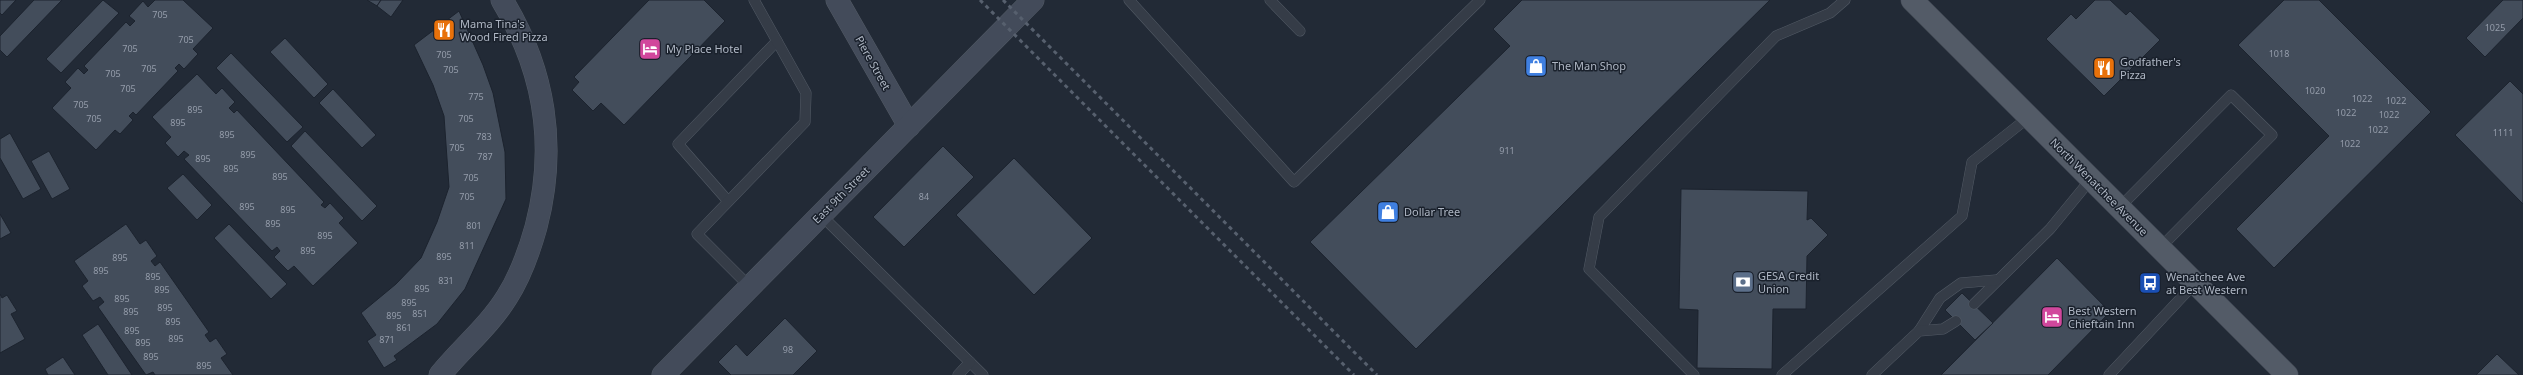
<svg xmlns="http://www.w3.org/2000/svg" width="2523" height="375" font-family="'Noto Sans',sans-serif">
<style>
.building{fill:#434d5b;stroke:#1c232e}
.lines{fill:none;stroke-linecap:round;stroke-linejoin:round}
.lane-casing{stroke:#525a65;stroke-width:11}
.secondary-casing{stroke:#525a65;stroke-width:23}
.primary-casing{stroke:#3e4551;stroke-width:23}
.lane{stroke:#353c47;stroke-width:10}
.secondary{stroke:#434b5a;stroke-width:22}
.primary{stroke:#535b67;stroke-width:22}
.rail{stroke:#57606e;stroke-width:3;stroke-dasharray:4 4;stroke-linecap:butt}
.labels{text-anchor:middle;stroke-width:3;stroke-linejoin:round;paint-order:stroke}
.number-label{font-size:9px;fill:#949caa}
.poi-label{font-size:11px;fill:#afb7c4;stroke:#1a212c;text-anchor:start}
.street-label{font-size:11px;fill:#afb7c4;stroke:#1a212c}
</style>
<rect width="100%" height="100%" fill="#222a36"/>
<g class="building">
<path d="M0 0H16L2 15 0 13Z"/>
<path d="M34 0H62L7 57 0 50V36Z"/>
<path d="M103 0 119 13 61 73 46 59Z"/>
<path d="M155 0H183L213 28 193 49 198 54 184 69 179 64 175 68 178 71 136 115 133 112 129 116 133 120 120 134 115 130 96 150 52 108 71 88 65 82 78 68 84 74 88 70 84 66 126 22 130 26 135 21 129 16 143 1 148 7Z"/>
<path d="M367 0H381L377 6Z"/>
<path d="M381 0H403L391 17 377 6Z"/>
<path d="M649 0H704L725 21 624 125 601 103 593 111 572 90 579 82 574 77Z"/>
<path d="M1522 0H1770L1416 349 1310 242 1510 46 1493 29Z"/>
<path d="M2095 0H2110L2126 15 2130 11 2160 40 2104 96 2046 39 2071 14 2076 19Z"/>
<path d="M2284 0H2319L2431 112 2274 268 2236 229 2329 136 2238 45Z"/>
<path d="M2503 0H2523V18L2485 57 2466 38Z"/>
<path d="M459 11 483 65 493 93 505 152 506 199 465 289 437 324 394 356 397 360 384 368 367 341 376 335 361 313 396 284 421 258 437 222 449 187 444 116 433 85 414 45Z"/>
<path d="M285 38 328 84 314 98 270 52Z"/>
<path d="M231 53 303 127 287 142 216 68Z"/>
<path d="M197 74 216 94 222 88 235 102 229 108 234 113 237 110 324 202 321 205 325 208 330 203 344 218 339 223 358 243 313 286 294 266 288 271 274 257 280 251 277 247 272 251 184 159 189 155 184 151 178 157 165 143 171 137 152 117Z"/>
<path d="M2510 81 2523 94V204L2455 135Z"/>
<path d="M333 89 376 135 362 148 319 103Z"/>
<path d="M305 131 377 206 362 221 291 146Z"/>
<path d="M10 133 41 189 23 199 0 158V139Z"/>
<path d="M943 146 974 177 904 247 873 217Z"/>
<path d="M49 151 70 189 52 199 31 161Z"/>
<path d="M1014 158 1092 238 1034 295 956 215Z"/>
<path d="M183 174 212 205 197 220 167 188Z"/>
<path d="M1681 189 1808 191 1807 220 1811 218 1828 235 1807 256 1806 309H1773L1772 369 1697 368 1698 310 1679 309Z"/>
<path d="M0 214 11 233 0 239Z"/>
<path d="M126 224 140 244 146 240 157 256 151 261 155 266 160 262 209 332 205 335 210 342 216 338 227 354 221 358 233 375H155L153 372 146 375 98 307 104 302 100 297 93 301 82 286 88 281 74 261Z"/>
<path d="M229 224 287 284 271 299 214 238Z"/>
<path d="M2057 258 2110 312 2048 375H1941Z"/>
<path d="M1962 293 1993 323 1975 340 1945 310Z"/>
<path d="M0 294 2 298 7 295 17 311 11 314 25 339 0 353Z"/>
<path d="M785 318 817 351 793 375H731L718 362 736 344 747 356Z"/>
<path d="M98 324 132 375H108L82 335Z"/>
<path d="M2497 354 2519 375H2476Z"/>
<path d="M63 357 75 375H48L45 369Z"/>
</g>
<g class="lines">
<g class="lane-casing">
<g id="lane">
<path d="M1129 0 1294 182 1480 0"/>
<path d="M1270 0 1300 31"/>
<path d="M728 201 678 144 777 41"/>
<path d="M2119 208 2231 95 2272 135 2160 248"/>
<path d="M821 215 983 375"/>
<path d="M750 287 697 234 805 122 806 93 754 0"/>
<path d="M1974 304 2050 229 2091 179"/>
<path d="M1919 331 1940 298 1961 283 1996 280"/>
<path d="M958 375 970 362"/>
<path d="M1694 375 1589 269 1599 217 1776 36 1830 13 1845 0"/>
<path d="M1782 375 1962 216 1972 162 2029 117"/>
<path d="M1872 375 1919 331 1943 329 1956 321"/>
<path d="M2109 375 2195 283"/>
</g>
</g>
<g class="secondary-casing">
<g id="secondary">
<path d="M837 0 909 126"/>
<path d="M440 375C462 348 489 326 507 297 521 275 529 252 536 227 557 147 545 70 502 0"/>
<path d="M663 375 1033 0"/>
</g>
</g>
<g class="primary-casing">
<path id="primary" d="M1912 0 2287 375"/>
</g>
<use href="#lane" class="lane"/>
<use href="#secondary" class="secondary"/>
<use href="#primary" class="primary"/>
<g class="rail">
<path d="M980 0 1354 375"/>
<path d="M1003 0 1377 375"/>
</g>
</g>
<defs>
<g id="restaurant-square" transform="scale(1.15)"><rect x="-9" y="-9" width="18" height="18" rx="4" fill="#e8710a" stroke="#1a212c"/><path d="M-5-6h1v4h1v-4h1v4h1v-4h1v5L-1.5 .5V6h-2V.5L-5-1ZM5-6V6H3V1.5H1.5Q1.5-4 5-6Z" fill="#fff"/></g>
<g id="hotel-square" transform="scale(1.15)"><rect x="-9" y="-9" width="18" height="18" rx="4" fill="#d1479c" stroke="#1a212c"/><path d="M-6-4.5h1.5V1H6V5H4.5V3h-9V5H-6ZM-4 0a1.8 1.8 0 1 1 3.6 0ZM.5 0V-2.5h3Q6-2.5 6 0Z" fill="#fff"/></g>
<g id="shop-square" transform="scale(1.15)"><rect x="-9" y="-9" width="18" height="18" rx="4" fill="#3f7fe0" stroke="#1a212c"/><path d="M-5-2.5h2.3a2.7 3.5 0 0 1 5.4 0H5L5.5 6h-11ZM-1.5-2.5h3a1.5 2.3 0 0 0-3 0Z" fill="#fff"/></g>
<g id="bank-square" transform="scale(1.15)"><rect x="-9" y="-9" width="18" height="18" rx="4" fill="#5c6f8a" stroke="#1a212c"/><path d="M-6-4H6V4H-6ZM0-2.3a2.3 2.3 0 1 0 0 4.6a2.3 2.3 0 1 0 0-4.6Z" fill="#fff"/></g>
<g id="bus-square" transform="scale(1.15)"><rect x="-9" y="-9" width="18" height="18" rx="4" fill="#1a4fb4" stroke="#1a212c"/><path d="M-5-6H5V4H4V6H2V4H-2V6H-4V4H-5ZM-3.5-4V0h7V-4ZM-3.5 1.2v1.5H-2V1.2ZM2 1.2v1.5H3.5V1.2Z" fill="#fff"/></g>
</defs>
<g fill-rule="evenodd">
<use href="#restaurant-square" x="444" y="30"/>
<use href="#hotel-square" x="650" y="49"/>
<use href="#shop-square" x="1536" y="66"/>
<use href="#restaurant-square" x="2104" y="68"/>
<use href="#shop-square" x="1388" y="212"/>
<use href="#bank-square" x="1743" y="282"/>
<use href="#bus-square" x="2150" y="283"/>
<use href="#hotel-square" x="2052" y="317"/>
</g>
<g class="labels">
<g class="number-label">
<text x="160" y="18">705</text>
<text x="2495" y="31">1025</text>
<text x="186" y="43">705</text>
<text x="130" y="52">705</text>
<text x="2279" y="57">1018</text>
<text x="444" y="58">705</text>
<text x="149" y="72">705</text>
<text x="451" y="73">705</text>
<text x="113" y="77">705</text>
<text x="128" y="92">705</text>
<text x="2315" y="94">1020</text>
<text x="476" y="100">775</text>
<text x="2362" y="102">1022</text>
<text x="2396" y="104">1022</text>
<text x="81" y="108">705</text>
<text x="195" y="113">895</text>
<text x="2346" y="116">1022</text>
<text x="2389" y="118">1022</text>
<text x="94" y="122">705</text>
<text x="466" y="122">705</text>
<text x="178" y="126">895</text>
<text x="2378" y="133">1022</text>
<text x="2503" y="136">1111</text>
<text x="227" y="138">895</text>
<text x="484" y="140">783</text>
<text x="2350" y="147">1022</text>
<text x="457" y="151">705</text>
<text x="1507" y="154">911</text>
<text x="248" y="158">895</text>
<text x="485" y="160">787</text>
<text x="203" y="162">895</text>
<text x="231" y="172">895</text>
<text x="280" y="180">895</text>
<text x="471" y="181">705</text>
<text x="467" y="200">705</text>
<text x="924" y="200">84</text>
<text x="247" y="210">895</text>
<text x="288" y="213">895</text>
<text x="273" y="227">895</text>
<text x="474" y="229">801</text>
<text x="325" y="239">895</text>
<text x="467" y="249">811</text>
<text x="308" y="254">895</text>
<text x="444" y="260">895</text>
<text x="120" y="261">895</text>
<text x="101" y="274">895</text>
<text x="153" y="280">895</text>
<text x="446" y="284">831</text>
<text x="422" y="292">895</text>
<text x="162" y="293">895</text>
<text x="122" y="302">895</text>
<text x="409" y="306">895</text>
<text x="165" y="311">895</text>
<text x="131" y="315">895</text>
<text x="420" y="317">851</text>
<text x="394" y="319">895</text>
<text x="173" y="325">895</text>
<text x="404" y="331">861</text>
<text x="132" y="334">895</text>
<text x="176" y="342">895</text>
<text x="387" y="343">871</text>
<text x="143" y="346">895</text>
<text x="788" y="353">98</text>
<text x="151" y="360">895</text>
<text x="204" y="369">895</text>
</g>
<g class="poi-label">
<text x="460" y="28">Mama Tina's<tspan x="460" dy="13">Wood Fired Pizza</tspan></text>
<text x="666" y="53">My Place Hotel</text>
<text x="2120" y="66">Godfather's<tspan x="2120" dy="13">Pizza</tspan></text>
<text x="1552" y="70">The Man Shop</text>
<text x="1404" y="216">Dollar Tree</text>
<text x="1758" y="280">GESA Credit<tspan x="1758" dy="13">Union</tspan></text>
<text x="2166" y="281">Wenatchee Ave<tspan x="2166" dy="13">at Best Western</tspan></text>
<text x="2068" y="315">Best Western<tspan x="2068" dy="13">Chieftain Inn</tspan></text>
</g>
<g class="street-label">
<text transform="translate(873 63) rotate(61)" y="4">Piere Street</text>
<text transform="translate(2099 187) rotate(45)" y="4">North Wenatchee Avenue</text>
<text transform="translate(841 195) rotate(-45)" y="4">East 9th Street</text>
</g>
</g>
</svg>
